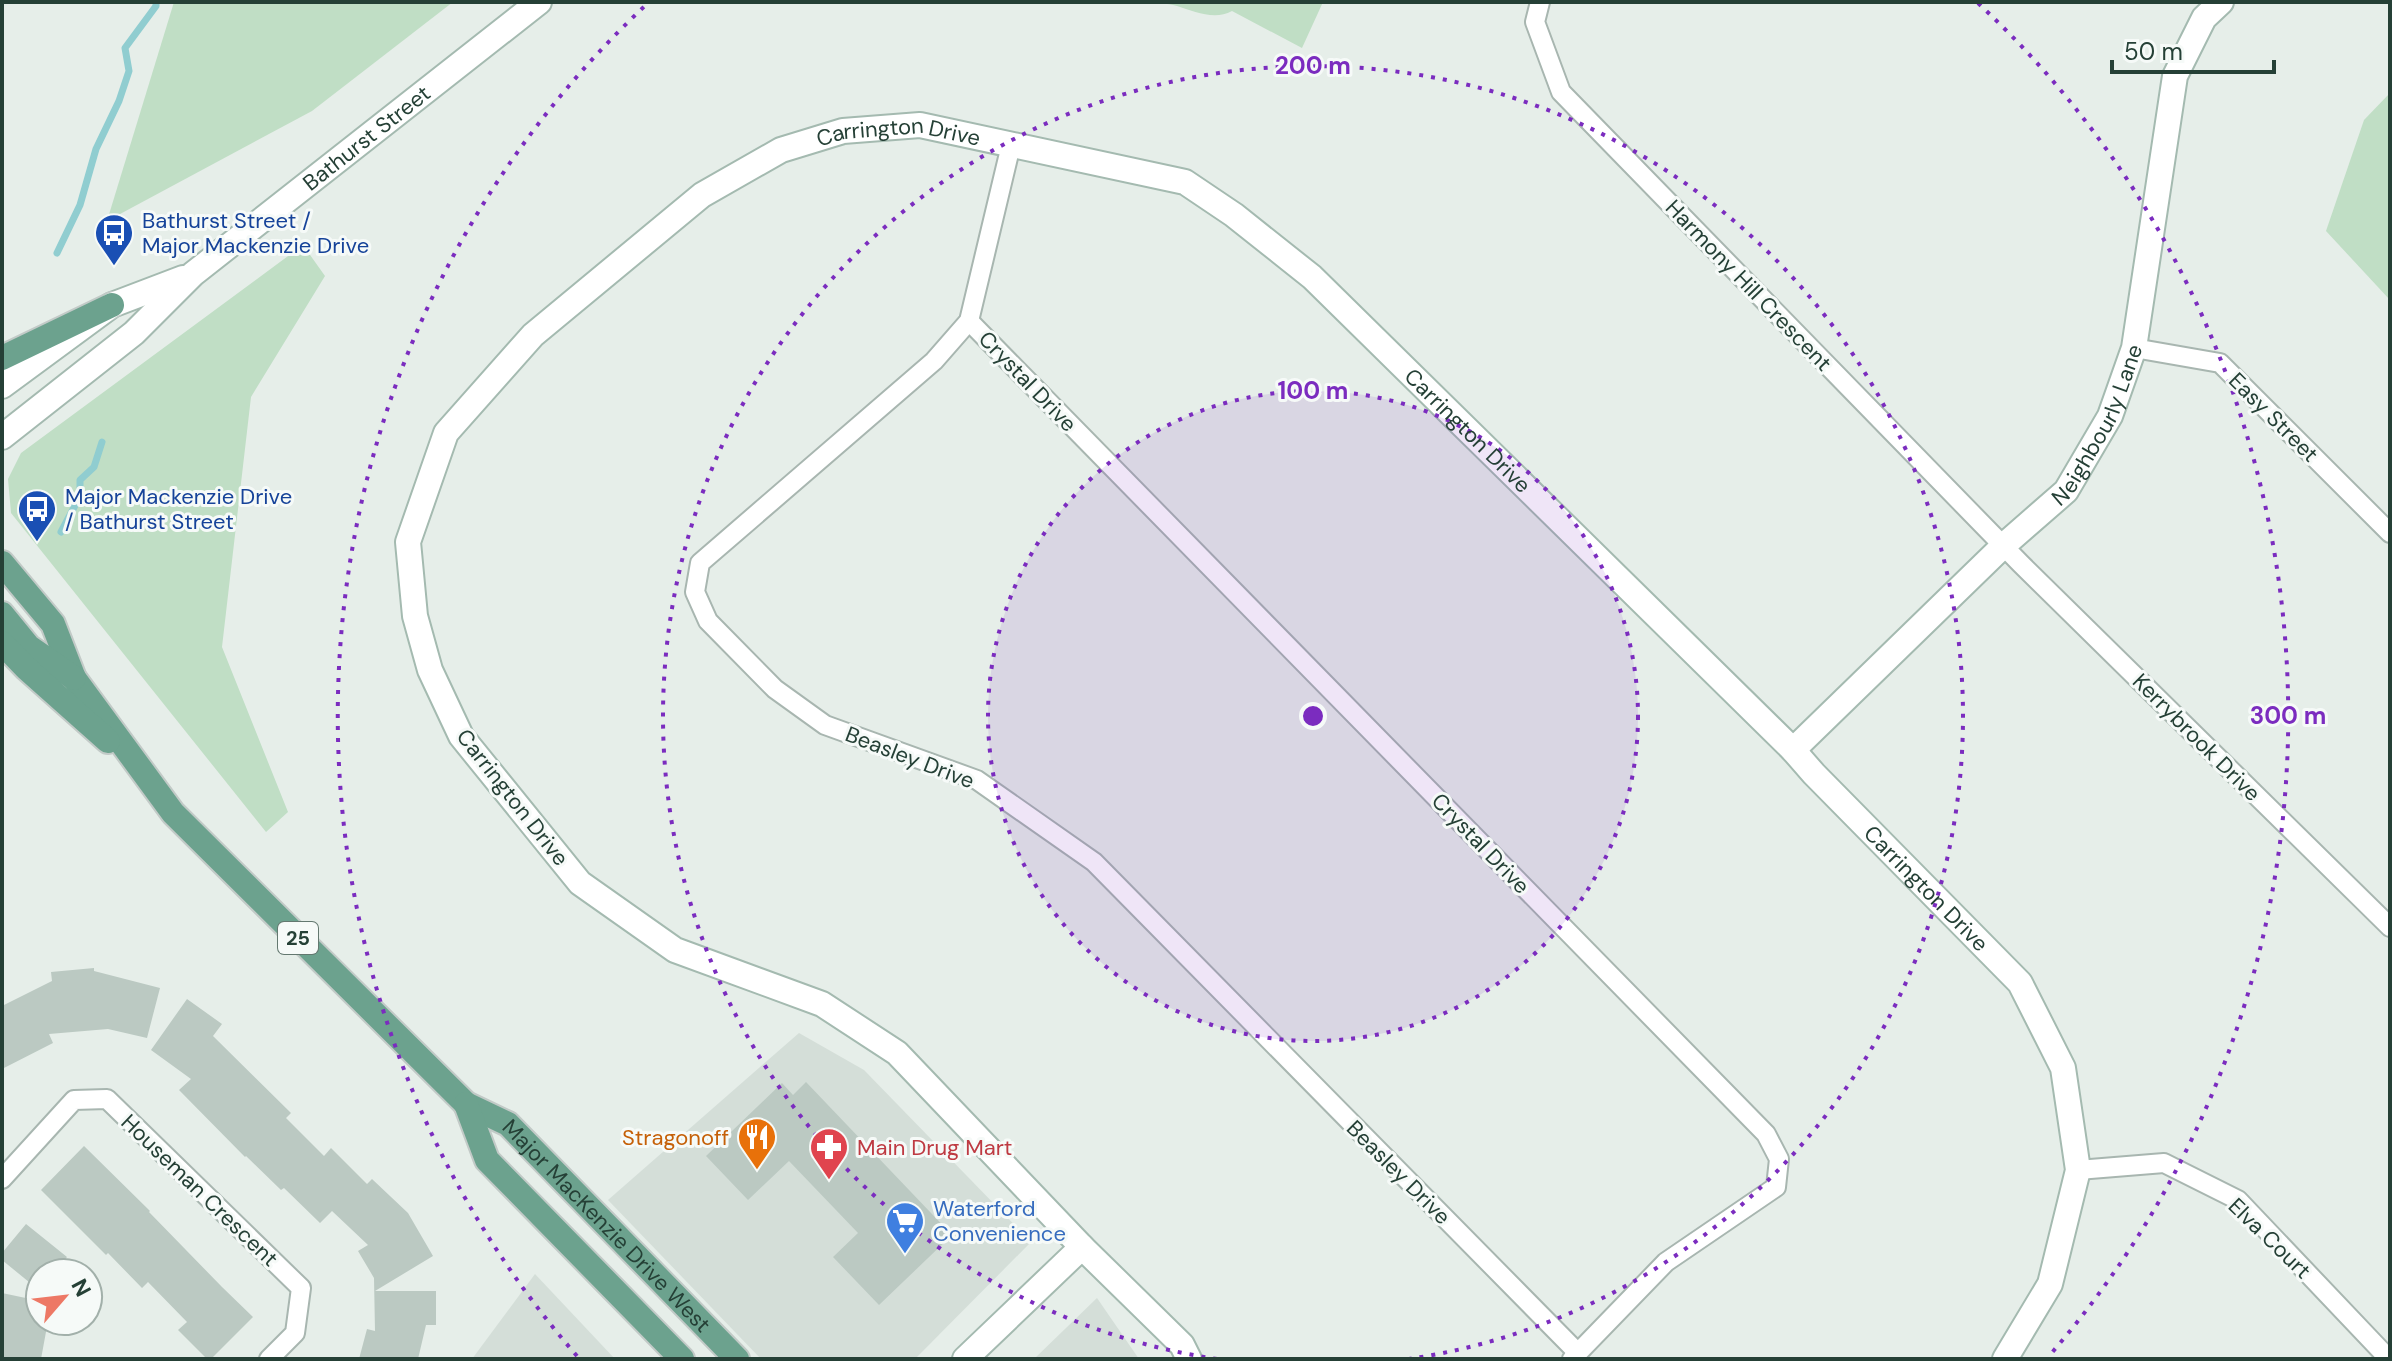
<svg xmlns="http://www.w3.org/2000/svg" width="2392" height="1361" font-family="'DM Sans',sans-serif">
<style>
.built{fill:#d4ded8}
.green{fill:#c0dec5}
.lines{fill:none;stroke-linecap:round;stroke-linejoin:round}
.stream{stroke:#90cdd0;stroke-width:7}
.building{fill:#bbc9c2}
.street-casing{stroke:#a8b6b0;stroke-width:22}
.secondary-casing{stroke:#a4bab0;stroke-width:28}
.primary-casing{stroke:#c2cac7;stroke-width:28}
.street{stroke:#fff;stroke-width:18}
.secondary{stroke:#fff;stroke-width:24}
.primary{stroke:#6ca28e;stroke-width:24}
.ring{fill:none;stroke:#7b2cbf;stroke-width:4;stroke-dasharray:4 8}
.labels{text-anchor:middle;stroke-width:6;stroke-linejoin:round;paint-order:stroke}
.shield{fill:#f6faf8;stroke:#647870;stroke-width:2}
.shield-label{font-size:20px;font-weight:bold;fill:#254036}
.street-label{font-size:22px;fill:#254036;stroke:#f6faf8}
.transit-label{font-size:22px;fill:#164399;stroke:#f6faf8;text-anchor:start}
.food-label{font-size:22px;fill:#c56008;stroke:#f6faf8;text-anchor:end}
.health-label{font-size:22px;fill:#be3a42;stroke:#f6faf8;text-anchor:start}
.shop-label{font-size:22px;fill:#366cbe;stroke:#f6faf8;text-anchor:start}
.centre{fill:#7b2cbf;stroke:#f6faf8;stroke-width:4}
.ring-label{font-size:24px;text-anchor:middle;font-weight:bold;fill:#7b2cbf;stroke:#f6faf8;stroke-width:6;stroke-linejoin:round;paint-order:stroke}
</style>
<rect width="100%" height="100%" fill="#e6eee9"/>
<g class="built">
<path d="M799 1033 864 1070 1031 1242 915 1359H761L608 1200Z"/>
<path d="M535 1274 615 1359H472Z"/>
<path d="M1097 1298 1139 1359H1034Z"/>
</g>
<g class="green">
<path d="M174 2H453L312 111 107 221Z"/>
<path d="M1145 2H1323L1302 48 1232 11C1214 21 1194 11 1177 6 1167 3 1155 3 1145 2Z"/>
<path d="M2390 93V300L2326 231 2364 120Z"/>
<path d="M303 245 325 276 251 397 222 647 288 812 266 832 11 513 8 479 21 453Z"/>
</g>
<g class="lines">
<g class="stream">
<path d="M57 253 80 205 96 149 119 101 129 71 125 48 156 6V2"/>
<path d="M61 532 80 496V480L94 467 102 442"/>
</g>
</g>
<g class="building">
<path d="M94 968V971L160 988 147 1038 108 1029 49 1034 53 1043 2 1069V1006L52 981 51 972Z"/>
<path d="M187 999 222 1024 213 1036 291 1113 286 1118 324 1156 331 1148 367 1184 372 1179 408 1213 433 1256 375 1291H436V1325H426L418 1359H359L367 1329 375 1331 374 1278 358 1251 368 1245 332 1211 320 1223 284 1188 281 1190 246 1156 245 1157 179 1090 191 1079 151 1050Z"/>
<path d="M806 1082 952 1235 879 1305 833 1257 858 1233 789 1161 748 1200 706 1156 782 1083 793 1095Z"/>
<path d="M84 1146 150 1211 149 1212 222 1287 253 1317 211 1359H207L178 1330 187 1322 148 1282 142 1288 108 1253 106 1255 41 1190Z"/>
<path d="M26 1224 67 1257 54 1273H40V1291L2 1260V1253Z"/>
<path d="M2 1293 40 1301V1321H48L41 1359H2Z"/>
</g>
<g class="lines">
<g class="street-casing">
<g id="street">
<path d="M1540 2 1535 22 1561 92 2021 564 2390 927"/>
<path d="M1011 145 969 321 934 361 700 563 695 592 708 621 775 689 825 725 977 780 1094 862 1577 1352"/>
<path d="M969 321 1766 1134 1779 1159 1776 1187 1666 1262 1572 1359"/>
<path d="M2134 348 2220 363 2390 533"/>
<path d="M2078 1170 2164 1163 2238 1200 2389 1359"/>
<path d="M2 1179 74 1100 107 1099 301 1288 295 1333 269 1359"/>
</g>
</g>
<g class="secondary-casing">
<g id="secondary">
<path d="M2 386 112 305 183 278"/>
<path id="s1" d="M2 437 134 333 193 274 539 2"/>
<path id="s2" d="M1793 750 2003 546 2066 491 2110 416 2134 348 2175 76 2204 18 2221 2"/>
<path d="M965 1359 1082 1247"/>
<path id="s3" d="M1189 1359 1182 1345 1082 1247 897 1053 822 1004 675 950 580 883 461 736 430 670 415 616 408 542 446 433 533 335 702 195 781 150 843 131 920 125 1185 182 1234 215 1312 277 1793 750 1814 774 2020 983 2063 1068 2078 1170 2050 1284 2005 1359"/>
</g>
</g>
<g class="primary-casing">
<g id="primary">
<path d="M2 358 112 305"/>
<path id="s4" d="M2 563 53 624 74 678 173 813 466 1104 508 1124 737 1359"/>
<path d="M2 614 29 647 74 678"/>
<path d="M2 643 26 668 108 741"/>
<path d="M466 1104 487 1160 682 1359"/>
</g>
</g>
<use href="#street" class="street"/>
<use href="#secondary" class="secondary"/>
<use href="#primary" class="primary"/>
</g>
<circle cx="1313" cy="716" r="325" fill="#7b2cbf" fill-opacity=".12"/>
<g class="ring">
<circle cx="1313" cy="716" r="325"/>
<path d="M1217 1359A650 650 0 1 1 1409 1359"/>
<path d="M577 1356A975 975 0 0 1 648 3M1978 3A975 975 0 0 1 2049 1356"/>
</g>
<defs>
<g id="bus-pin" transform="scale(2)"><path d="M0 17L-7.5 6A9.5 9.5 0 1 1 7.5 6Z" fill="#1a4fb4" stroke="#f6faf8"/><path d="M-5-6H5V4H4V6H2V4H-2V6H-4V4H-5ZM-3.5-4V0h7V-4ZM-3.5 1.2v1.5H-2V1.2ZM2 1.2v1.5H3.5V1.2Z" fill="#fff"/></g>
<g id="restaurant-pin" transform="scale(2)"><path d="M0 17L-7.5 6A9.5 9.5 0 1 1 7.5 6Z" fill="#e8710a" stroke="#f6faf8"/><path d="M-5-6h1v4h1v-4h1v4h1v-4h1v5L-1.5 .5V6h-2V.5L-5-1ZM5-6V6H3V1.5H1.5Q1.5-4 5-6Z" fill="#fff"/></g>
<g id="pharmacy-pin" transform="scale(2)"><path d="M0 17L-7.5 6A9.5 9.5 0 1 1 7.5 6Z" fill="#e0444e" stroke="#f6faf8"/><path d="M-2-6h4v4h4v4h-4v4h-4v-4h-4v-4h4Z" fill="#fff"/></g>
<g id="supermarket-pin" transform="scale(2)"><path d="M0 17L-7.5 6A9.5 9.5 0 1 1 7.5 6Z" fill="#3f7fe0" stroke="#f6faf8"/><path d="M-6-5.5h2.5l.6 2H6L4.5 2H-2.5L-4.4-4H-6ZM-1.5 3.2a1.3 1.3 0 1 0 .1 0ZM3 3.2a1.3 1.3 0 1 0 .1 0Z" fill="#fff"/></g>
</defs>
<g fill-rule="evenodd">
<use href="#bus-pin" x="114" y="233"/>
<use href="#bus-pin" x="37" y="509"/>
<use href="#restaurant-pin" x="757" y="1137"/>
<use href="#pharmacy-pin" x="829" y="1147"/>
<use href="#supermarket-pin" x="905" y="1221"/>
</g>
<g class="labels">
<rect class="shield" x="278" y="922" width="40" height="32" rx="6"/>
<g class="shield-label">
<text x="298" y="945">25</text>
</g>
<g class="street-label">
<text dy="8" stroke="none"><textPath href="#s1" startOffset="472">Bathurst Street</textPath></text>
<text dy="8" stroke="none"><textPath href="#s3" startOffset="1856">Carrington Drive</textPath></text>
<text transform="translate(1749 285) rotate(46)" y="8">Harmony Hill Crescent</text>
<text transform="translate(1028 381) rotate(46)" y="8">Crystal Drive</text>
<text transform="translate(2274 417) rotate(45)" y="8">Easy Street</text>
<text dy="8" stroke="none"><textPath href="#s2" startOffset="450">Neighbourly Lane</textPath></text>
<text dy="8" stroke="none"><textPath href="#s3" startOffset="2526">Carrington Drive</textPath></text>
<text transform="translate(2197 737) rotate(45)" y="8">Kerrybrook Drive</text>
<text transform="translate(910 757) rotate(21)" y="8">Beasley Drive</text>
<text transform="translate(513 797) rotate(52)" y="8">Carrington Drive</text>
<text transform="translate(1481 843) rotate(46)" y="8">Crystal Drive</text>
<text dy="8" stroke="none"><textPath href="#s3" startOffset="3174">Carrington Drive</textPath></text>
<text transform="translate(1399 1172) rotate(45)" y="8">Beasley Drive</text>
<text transform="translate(200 1190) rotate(44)" y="8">Houseman Crescent</text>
<text dy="8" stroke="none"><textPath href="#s4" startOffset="906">Major MacKenzie Drive West</textPath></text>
<text transform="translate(2270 1238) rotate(44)" y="8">Elva Court</text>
</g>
<g class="transit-label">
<text x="142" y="228">Bathurst Street /<tspan x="142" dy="25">Major Mackenzie Drive</tspan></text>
<text x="65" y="504">Major Mackenzie Drive<tspan x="65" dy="25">/ Bathurst Street</tspan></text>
</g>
<g class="food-label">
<text x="729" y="1145">Stragonoff</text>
</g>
<g class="health-label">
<text x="857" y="1155">Main Drug Mart</text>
</g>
<g class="shop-label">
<text x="933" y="1216">Waterford<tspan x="933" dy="25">Convenience</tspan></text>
</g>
</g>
<circle cx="1313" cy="716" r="12" class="centre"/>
<g class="ring-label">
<text x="1313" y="74">200 m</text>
<text x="1313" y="399">100 m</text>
<text x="2288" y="724">300 m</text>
</g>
<rect width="2392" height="1361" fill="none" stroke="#254036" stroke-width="8"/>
<g transform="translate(64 1297) rotate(62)"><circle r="38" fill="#f6faf8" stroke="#a2b0aa" stroke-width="2"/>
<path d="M0-6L14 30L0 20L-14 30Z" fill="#ed7865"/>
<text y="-12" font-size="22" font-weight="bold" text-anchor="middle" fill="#254036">N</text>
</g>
<path d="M2112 60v12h162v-12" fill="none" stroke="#254036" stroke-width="4"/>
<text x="2124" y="60" font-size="24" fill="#254036" stroke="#f6faf8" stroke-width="6" paint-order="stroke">50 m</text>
</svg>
